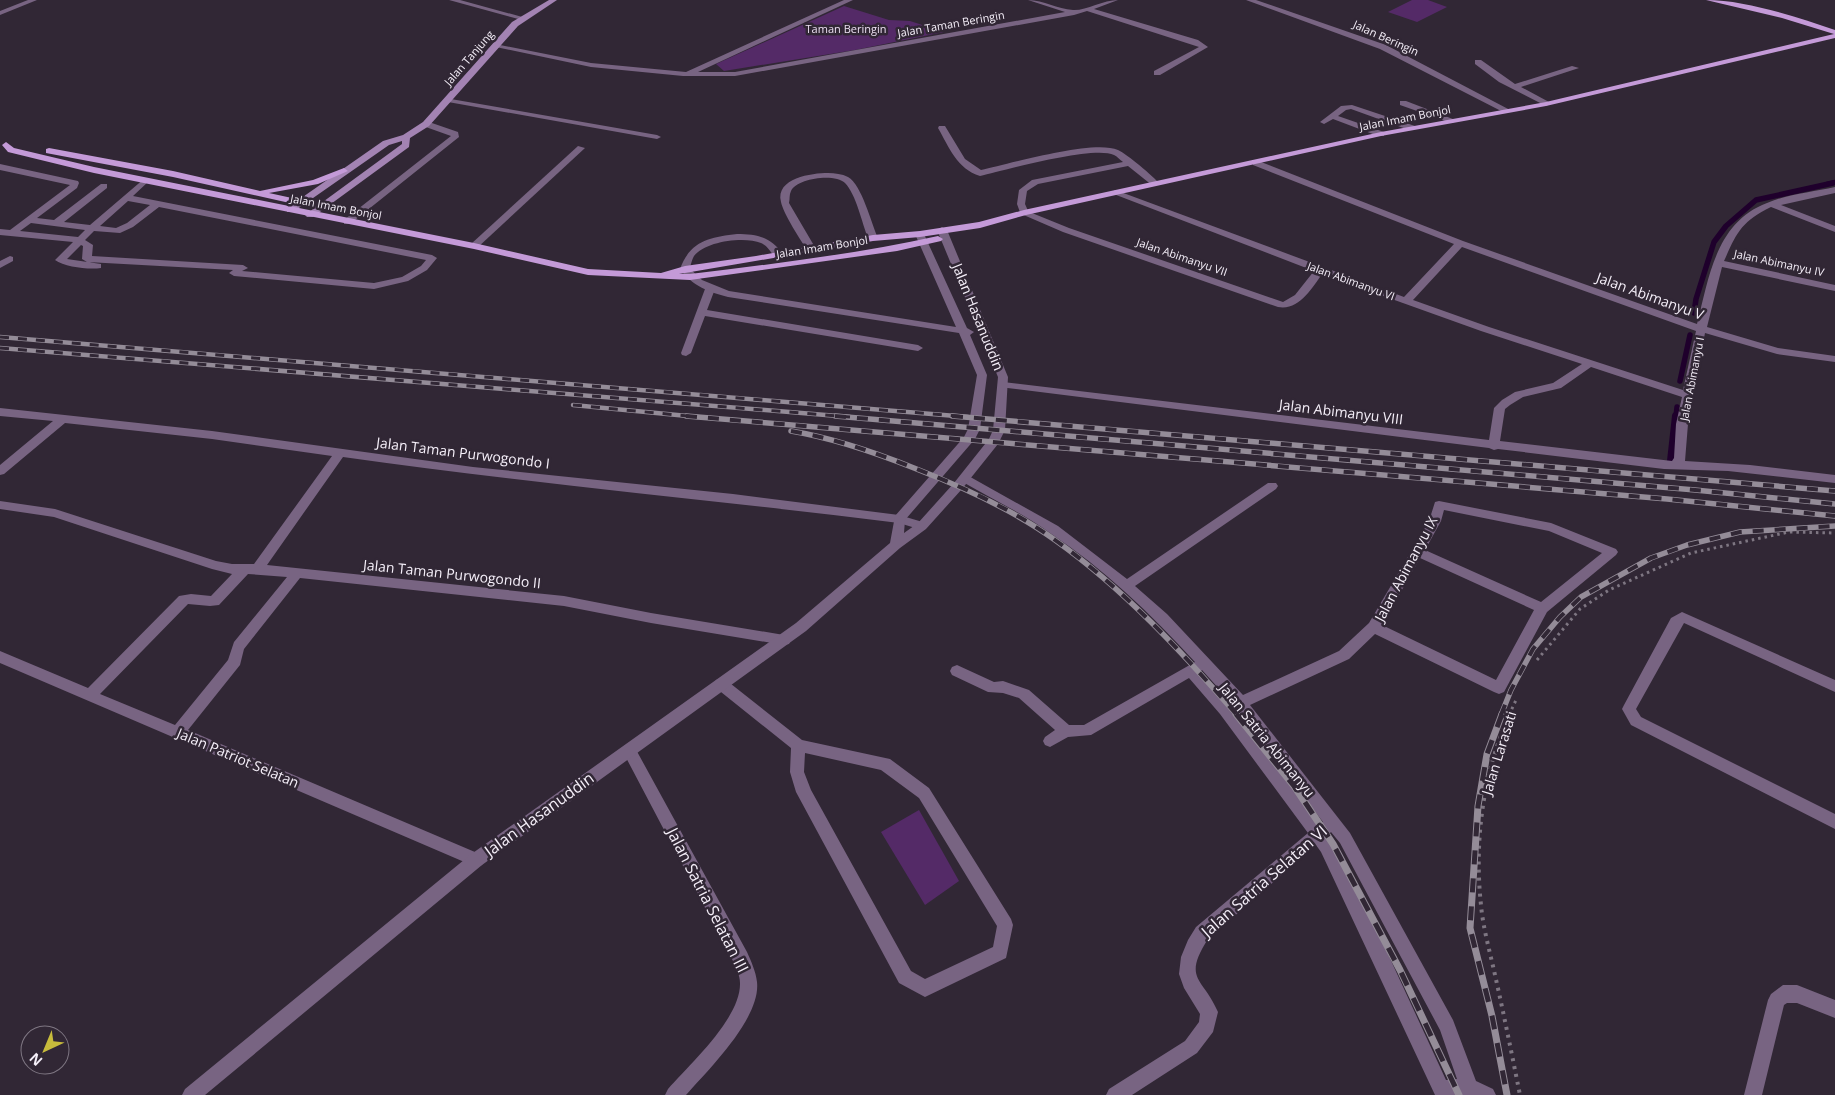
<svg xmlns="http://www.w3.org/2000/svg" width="1835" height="1095" font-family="'Open Sans',sans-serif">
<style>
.green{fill:#542a67}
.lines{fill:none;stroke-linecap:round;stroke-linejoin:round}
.stream-far2{stroke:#1f002c;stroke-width:4.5}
.stream-far1{stroke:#1f002c;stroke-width:5.5}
.stream{stroke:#1f002c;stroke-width:8}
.path-far1{stroke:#7e7682;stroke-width:3;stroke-dasharray:2.5 4;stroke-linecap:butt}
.path{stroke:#7e7682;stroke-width:4;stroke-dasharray:3 5;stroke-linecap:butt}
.service{fill:#786482;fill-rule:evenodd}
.minor{fill:#786482;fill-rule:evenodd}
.tertiary{fill:#786482;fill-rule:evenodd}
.secondary{fill:#a383b3;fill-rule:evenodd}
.primary{fill:#c49ad8;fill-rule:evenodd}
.rail-far2-casing{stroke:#948c98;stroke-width:4.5}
.rail-far1-casing{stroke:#948c98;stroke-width:5.5}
.rail-casing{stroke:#948c98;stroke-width:7}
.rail-far2{stroke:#312735;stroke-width:3;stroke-dasharray:9;stroke-linecap:butt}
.rail-far1{stroke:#312735;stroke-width:4;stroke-dasharray:11;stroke-linecap:butt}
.rail{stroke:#312735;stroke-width:5;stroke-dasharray:14;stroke-linecap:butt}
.labels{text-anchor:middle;stroke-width:5;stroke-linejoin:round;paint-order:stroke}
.far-street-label{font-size:11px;fill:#f5eff9;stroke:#312735}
.far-park-label{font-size:11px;fill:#ebdef1;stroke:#312735}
.street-label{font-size:14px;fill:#f5eff9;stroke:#312735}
.near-street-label{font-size:16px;fill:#f5eff9;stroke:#312735}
</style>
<rect width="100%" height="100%" fill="#312735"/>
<g class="green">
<path d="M1412 0H1428L1447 7 1417 22 1388 12Z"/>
<path d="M844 6 889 20 910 21 944 32 855 50 724 71 716 64Z"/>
<path d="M919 810 959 881 925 905 881 832Z"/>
</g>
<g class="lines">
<path class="stream-far2" d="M1827 184 1835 182"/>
<g class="stream-far1">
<path d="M1694 313 1696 299 1714 242 1726 226 1756 200 1833 183"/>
<path d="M1680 381 1690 335"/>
<path d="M1676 417 1677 407"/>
</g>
<path class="stream" d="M1671 461 1676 416"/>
<g class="path-far1">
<path d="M1537 660 1580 609 1609 590 1691 553 1789 532 1835 533"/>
<path d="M1509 715 1517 698"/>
</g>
<path class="path" d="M1510 714C1483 772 1474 841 1481 905 1483 928 1490 952 1495 975 1504 1015 1512 1055 1520 1095"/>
<g class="service">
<path d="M1475 60H1481L1515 84 1572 66 1579 68 1521 87 1549 102 1550 104 1546 106 1499 82 1475 64Z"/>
<path d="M1400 101H1406L1458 121 1451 123 1400 105Z"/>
<path d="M1352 105 1415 126 1416 128 1409 130 1351 109 1346 110 1338 116 1384 132V136H1378L1333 119 1324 124 1320 122 1341 106Z"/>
<path d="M423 122H429L458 132 459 137 350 224H344V220L451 136 423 126Z"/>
<path d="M939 126H945L965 159 981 170C1010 164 1093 139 1118 150 1127 154 1153 176 1160 184L1153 186 1128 166 1038 184 1027 191 1025 204 1029 213 1027 215H1021L1017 204 1019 190 1032 180 1123 162C1120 160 1117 156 1114 155 1094 145 1005 170 980 176 957 169 949 147 938 128Z"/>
<path d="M0 164 78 181 79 183 77 188 37 218 54 220 101 184H107V188L64 222 90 225 145 178 149 181 133 196 432 255 437 258 427 270 408 281 374 289 234 276 229 273 233 270 87 262 82 259 83 246 81 245 67 259 101 264V268C89 270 65 267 55 260L73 242 0 235V229L10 230 70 185 0 170ZM128 201 150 205 127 223 116 228 100 226ZM159 207 426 260 421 266 402 277 374 283 242 271 248 268 243 265 92 256 93 245 85 240 94 231 120 233 133 227ZM31 223 85 230 78 237 20 231Z"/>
<path d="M828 173C835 173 842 174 848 177 862 185 871 223 878 238L876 240H870L868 238C862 223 856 194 845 183 835 173 797 178 791 191 789 195 790 199 789 203L816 249 811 252 808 251C801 241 783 213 781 202 775 178 812 173 828 173Z"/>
<path d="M737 234C757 234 772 237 783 255L778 258C771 255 769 246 761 243 745 236 705 241 694 256 691 261 691 267 688 271H682L680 269C690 241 710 237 737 234Z"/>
<path d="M710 286 715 289 707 310 918 345 923 348 918 351 705 316 691 353 686 356 682 355 681 353 705 289Z"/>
<path d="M1682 612 1835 680V692L1684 623 1636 709 1641 717 1835 814V829L1631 725 1622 709 1624 705 1671 618Z"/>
<path d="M721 678 726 680 802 740 890 759 929 788 1011 919 1013 925 1006 958 925 997 899 983 796 792 790 772 791 748 716 688 714 684 716 680ZM805 753 881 770 919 798 997 926 993 947 925 979 911 971 811 790 804 772Z"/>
</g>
<g class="minor">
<path d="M28 0H37L0 15V11Z"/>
<path d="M449 0H460L526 18 522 20Z"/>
<path d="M844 0H853L698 72H735L1065 12 1028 0C1044 0 1057 9 1073 10 1085 11 1103 0 1118 0L1094 9 1198 40 1208 47 1160 75H1154V71L1199 47 1087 11 1074 15 735 76H683L591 67 491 46 495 44 591 63 686 72Z"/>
<path d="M1246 0H1256L1386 45 1512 111 1505 113 1380 49Z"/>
<path d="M445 98 657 135 661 137 657 139 448 102H445Z"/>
<path d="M578 146 585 148 477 248H471V244Z"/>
<path d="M1256 160 1463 241 1697 324C1709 277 1716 222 1767 203 1788 194 1813 192 1835 187V193L1781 205 1835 226V232L1771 207C1741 222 1737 232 1724 261L1835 285V291L1722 267 1707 327 1778 348 1835 356V362L1777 354 1705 333 1688 424 1685 461 1750 465 1835 475V483L1728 471 1664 469 1498 449 1494 450 1489 448 999 387 998 385 999 383 1003 382 1489 440 1494 408 1502 400 1515 392 1553 383 1582 364 1481 331 1322 274C1312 288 1299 311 1278 307L1063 232 1019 213 1021 211H1027L1069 228 1283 302 1295 295 1314 271 1111 193 1115 190 1118 191 1404 297 1454 244 1253 165V161ZM1462 247 1696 331 1683 390 1489 327 1413 300ZM1591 367 1682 397 1676 424 1674 458 1672 461 1500 441 1505 409 1510 405 1523 397 1561 388Z"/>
<path d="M10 256 13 257V261L0 268V261Z"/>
<path d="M0 408 212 431 473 467 733 494 899 515 926 523 928 526 922 530 899 523C714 500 528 483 343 457L267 565 564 596 651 613 784 635 789 636 791 640 789 644 784 645 651 623 564 606 300 578 244 649 240 665 188 730 482 855 484 860 482 865 476 867 0 663V651L88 688 179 596 191 594 211 596 232 574 212 569 54 517 0 509V501L55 509 216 561 232 564H254L332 456 212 439 65 423 4 474 0 475V465L53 421 0 416ZM248 574 287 577 234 642 228 660 175 725 100 694 188 604 210 606 219 605Z"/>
<path d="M965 474 1058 526 1127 579 1268 483H1276L1278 486 1276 489 1135 586 1167 614 1243 695 1339 651 1369 623 1429 521 1435 502 1439 501 1551 523 1616 549 1618 552 1616 555 1547 612 1504 692 1499 694 1494 692 1375 634 1349 659 1250 705 1350 833 1453 1020 1476 1081 1493 1089 1496 1095H1435L1321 852 1316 845 1208 939C1182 980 1203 977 1218 1012L1213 1032 1197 1053 1132 1095H1106L1109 1089 1185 1041 1199 1022 1200 1014 1184 988 1179 974 1181 957 1188 940 1196 927 1308 833 1220 714 1189 678 1091 735 1068 737 1050 747 1045 745 1043 741 1045 737 1055 730 1019 698 1003 693 988 692 952 675 950 671 952 667 957 665 994 682 1003 681 1029 690 1069 725H1084L1195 662C1151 614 1104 569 1050 533 1022 513 990 498 961 481L959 478ZM1444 510 1549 531 1602 553 1541 602 1425 550 1441 521ZM1420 558 1534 610 1496 680 1382 625ZM1202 670 1230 701 1227 703 1200 672ZM1238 710 1323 822 1319 824 1235 712ZM1331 832 1340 843 1440 1030 1457 1079 1446 1080 1387 952 1328 835Z"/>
<path d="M629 744 634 746 747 952C751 961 756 972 757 982 761 1018 709 1069 686 1095H665L668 1089C690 1064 741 1018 740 983 740 975 736 968 733 961L622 750 624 746Z"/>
<path d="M1783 985H1797L1835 1000V1018L1797 1003H1787L1784 1005 1762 1095H1744L1768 1000 1771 994Z"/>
</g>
<path class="tertiary" d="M942 227 947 230 1008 377 1005 430 998 444 962 489 926 529 900 548 806 631 482 865 205 1095H182L185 1089 470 855 796 623 890 543 895 516 964 437 968 429 977 375 959 333 728 297C709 292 692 286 680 269L682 267H688L702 280 729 291 956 327 915 234 917 232H923L967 328 974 332 970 335 987 375 980 429 975 439 905 520 904 533 918 523 954 483 989 439 993 430 998 377 937 230Z"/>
<path class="secondary" d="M549 0H557L518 26 429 126 410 138 409 147 313 217H307L305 215 402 144V141L389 145 293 212H287V208L383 141 403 135 423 122 512 22Z"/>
<g class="primary">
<path d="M1706 0C1746 0 1796 17 1835 30V38L1546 106 1381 136 1026 215 980 228 920 237 873 241 679 274H690C773 264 856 254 938 236L943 239 941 241 897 251 690 280 588 275 474 249 94 173 8 152 2 145 6 142 14 148 94 167 474 243 588 269 661 273 685 266 756 256 873 235 920 231 979 222 1024 210 1381 132 1546 102 1834 34 1782 18Z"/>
<path d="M49 148 173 171 260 191 313 180 344 168 348 171 318 184 269 193 324 205V209L321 210 173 177 46 153V149Z"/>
</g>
<g class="rail-far2-casing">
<g id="rail-far2">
<path d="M0 337 968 417"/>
<path d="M0 348 850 417"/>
<path d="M573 405 698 417"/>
</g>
</g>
<g class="rail-far1-casing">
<g id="rail-far1">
<path d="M686 416 1667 499 1835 516"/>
<path d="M835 416 1695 490 1835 504"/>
<path d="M952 416 1835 491"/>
<path d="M791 431C833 438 874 452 914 468 963 487 1012 509 1055 540 1124 589 1182 652 1237 715"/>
<path d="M1501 715 1511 690 1533 649 1560 617 1581 597 1651 558 1687 545 1740 532 1835 526"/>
</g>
</g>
<g class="rail-casing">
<g id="rail">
<path d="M1236 714 1294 786 1333 844 1400 970 1459 1095"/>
<path d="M1502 714 1487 754 1478 806 1470 928 1492 1016 1507 1095"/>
</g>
</g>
<use href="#rail-far2" class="rail-far2"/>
<use href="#rail-far1" class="rail-far1"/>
<use href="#rail" class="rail"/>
</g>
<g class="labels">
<g class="far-street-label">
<text transform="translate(951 24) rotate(-10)" y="4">Jalan Taman Beringin</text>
<text transform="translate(1386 38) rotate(24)" y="4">Jalan Beringin</text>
<text transform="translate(469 58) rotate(-49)" y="4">Jalan Tanjung</text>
<text transform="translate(1405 118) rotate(-11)" y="4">Jalan Imam Bonjol</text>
<text transform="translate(336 207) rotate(11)" y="4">Jalan Imam Bonjol</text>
<text transform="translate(822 247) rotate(-9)" y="4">Jalan Imam Bonjol</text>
<text transform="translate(1182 257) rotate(19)" y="4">Jalan Abimanyu VII</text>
<text transform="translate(1779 263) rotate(12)" y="4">Jalan Abimanyu IV</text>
<text transform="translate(1351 281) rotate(20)" y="4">Jalan Abimanyu VI</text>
<text transform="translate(1692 379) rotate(-79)" y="4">Jalan Abimanyu I</text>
</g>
<g class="far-park-label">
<text x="846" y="33">Taman Beringin</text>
</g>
<g class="street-label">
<text transform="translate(1650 296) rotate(20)" y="5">Jalan Abimanyu V</text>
<text transform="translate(978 317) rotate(68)" y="5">Jalan Hasanuddin</text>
<text transform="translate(1341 412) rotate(7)" y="5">Jalan Abimanyu VIII</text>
<text transform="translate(463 453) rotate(7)" y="5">Jalan Taman Purwogondo I</text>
<text transform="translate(1406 569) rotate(-62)" y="5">Jalan Abimanyu IX</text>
<text transform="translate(452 574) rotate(6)" y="5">Jalan Taman Purwogondo II</text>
<text transform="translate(1267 740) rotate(51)" y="5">Jalan Satria Abimanyu</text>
<text transform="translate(1499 753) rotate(-73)" y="5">Jalan Larasati</text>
<text transform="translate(238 758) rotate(23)" y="5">Jalan Patriot Selatan</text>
</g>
<g class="near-street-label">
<text transform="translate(539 814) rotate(-36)" y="6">Jalan Hasanuddin</text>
<text transform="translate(1264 881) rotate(-41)" y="6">Jalan Satria Selatan VI</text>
<text transform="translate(708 900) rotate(63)" y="6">Jalan Satria Selatan III</text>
</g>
</g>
<g transform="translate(45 1050) rotate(224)"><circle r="24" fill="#312735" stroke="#7f7783"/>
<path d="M0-4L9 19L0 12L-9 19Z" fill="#c7bb3c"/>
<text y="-8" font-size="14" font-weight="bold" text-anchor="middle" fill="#f5eff9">N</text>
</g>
</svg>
